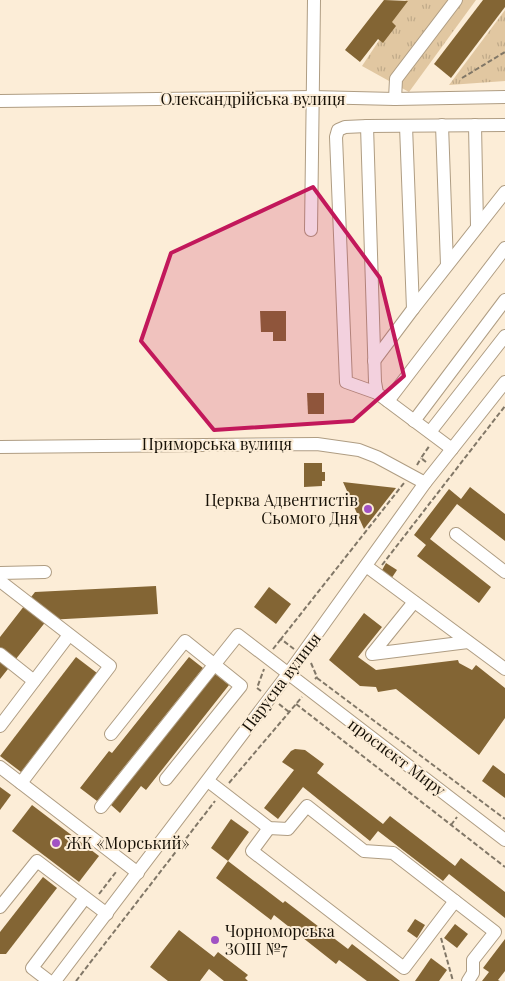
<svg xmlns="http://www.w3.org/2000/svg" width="505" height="981" font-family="'Playfair Display',serif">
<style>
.park{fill:url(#park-tufts)}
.building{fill:#836534}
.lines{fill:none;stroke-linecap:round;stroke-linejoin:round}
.minor-casing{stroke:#af9d83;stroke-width:14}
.path{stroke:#817767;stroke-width:2;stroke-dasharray:5 2.5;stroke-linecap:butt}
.minor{stroke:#fff;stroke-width:12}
.marked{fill:#c2185b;fill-opacity:0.2;stroke:#c2185b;stroke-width:4;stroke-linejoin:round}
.poi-dot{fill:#a152c3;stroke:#fcedd7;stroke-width:2}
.labels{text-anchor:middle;stroke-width:4;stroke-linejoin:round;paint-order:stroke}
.street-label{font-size:16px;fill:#171107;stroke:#fcedd7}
.poi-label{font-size:16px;fill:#171107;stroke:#fcedd7;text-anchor:start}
</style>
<defs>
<pattern id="park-tufts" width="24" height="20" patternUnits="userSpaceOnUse" patternTransform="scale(1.25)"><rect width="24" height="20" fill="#e1c7a1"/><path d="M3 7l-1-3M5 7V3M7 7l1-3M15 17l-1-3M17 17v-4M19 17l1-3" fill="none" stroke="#c0aa89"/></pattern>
</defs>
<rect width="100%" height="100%" fill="#fcedd7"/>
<g class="park">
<path d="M406 0H476L409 92 362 66Z"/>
<path d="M505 10V81L449 85Z"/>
</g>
<g class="building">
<path d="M384 0 408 1 392 22 396 26 383 43 378 39 360 62 345 50Z"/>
<path d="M483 0H505V7L451 78 434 64Z"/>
<path d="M260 311H286V341H273V332H261Z"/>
<path d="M307 393H324V414H308Z"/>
<path d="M304 463H322V472H325V481H322V486L304 487Z"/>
<path d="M343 482 396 488 364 529Z"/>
<path d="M470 487 505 514V541L457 504 430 539 491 587 479 603 417 556 426 545 414 535 449 489 461 499Z"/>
<path d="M386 563 397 570 391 579 381 572Z"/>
<path d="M156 586 158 614 47 620 0 679V637L35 592Z"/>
<path d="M269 587 291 604 276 624 254 607Z"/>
<path d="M364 613 382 627 358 657 376 670 458 660 459 663 472 670 476 665 505 688V718L479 755 396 689 378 692 376 687 360 686 329 660Z"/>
<path d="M76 657 97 673 21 772 0 756Z"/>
<path d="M189 657 203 668 97 801 80 788 109 751 112 753Z"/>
<path d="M215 674 229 685 146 790 141 786 120 813 111 805Z"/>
<path d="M295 749 305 750 324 764 317 773 383 824 390 816 455 866 461 858 505 892V918L449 874 443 881 378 831 370 841 303 787 278 819 264 808 294 770 282 762 291 751Z"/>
<path d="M493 765 505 774V798L482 781Z"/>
<path d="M0 787 11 795 0 810Z"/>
<path d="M32 805 99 856 79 882 12 831Z"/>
<path d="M231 819 249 832 228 861 211 848Z"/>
<path d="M228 861 283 903 285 901 348 949 352 944 400 981H367L339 960 336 964 274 915 271 920 216 878Z"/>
<path d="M43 877 57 888 6 954H0V932Z"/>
<path d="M415 919 425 925 417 938 407 931Z"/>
<path d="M455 924 468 934 457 948 444 938Z"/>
<path d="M179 930 214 957 218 952 248 975 245 978 248 981H224L209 969 200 981H168L150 967Z"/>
<path d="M505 939V971L498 980 500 981H482L489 972 483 968Z"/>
<path d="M431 958 447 970 439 981H415Z"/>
</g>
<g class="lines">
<g class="minor-casing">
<g id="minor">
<path d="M395 99 396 79 456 0"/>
<path d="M0 101 312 97 395 99 505 97"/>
<path d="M442 125 447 265"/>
<path d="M475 125 477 226"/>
<path d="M367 126 375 382 377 393 452 449"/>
<path d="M406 126 413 309"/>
<path d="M311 230 314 0"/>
<path d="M374 361 413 309 505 192"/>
<path d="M377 393 346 382 336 137 338 130 345 127 367 126 505 125"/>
<path d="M388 401 505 248"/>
<path d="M414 421 505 300"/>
<path d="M430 432 505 336"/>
<path d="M0 447 317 444 359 450 377 457 425 483"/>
<path d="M456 534 505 572"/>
<path d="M366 566 505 669"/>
<path d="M0 573 45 572"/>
<path d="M0 581 110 666 21 783"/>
<path d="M414 602 372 654 468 642"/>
<path d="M0 654 34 681"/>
<path d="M0 726 69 635"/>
<path d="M111 734 185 641 241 686 166 779"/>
<path d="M0 767 138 873"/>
<path d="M208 781 269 828 288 829 307 806 364 851 393 853 495 932 473 960V973L468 981"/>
<path d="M101 807 238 635 505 840"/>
<path d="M269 828 252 851 404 968 455 901"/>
<path d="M0 907 37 861 107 914"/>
<path d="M49 981 32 968 85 898"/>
<path d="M55 981 288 674 425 483 505 382"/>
</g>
</g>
<g class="path">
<path d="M462 78 505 52"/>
<path d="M426 462 421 458 430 445"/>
<path d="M417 465 421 458"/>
<path d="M382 565 505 406"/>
<path d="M273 649 281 639"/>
<path d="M294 649 281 639 404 483"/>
<path d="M311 663 317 677 315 679"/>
<path d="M317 678 505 819"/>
<path d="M261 691 257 688 264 669"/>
<path d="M279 704 289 712"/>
<path d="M296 704 505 867"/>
<path d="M229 783 302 697"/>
<path d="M451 825 457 817"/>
<path d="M99 894 116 872"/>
<path d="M441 938 453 981"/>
<path d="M76 981 215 801"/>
</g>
<use href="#minor" class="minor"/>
</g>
<path class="marked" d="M313 187 380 278 404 376 353 421 214 430 141 341 171 253Z"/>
<g class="poi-dot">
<circle cx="368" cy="509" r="5"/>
<circle cx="56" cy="843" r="5"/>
<circle cx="215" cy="940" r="5"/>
</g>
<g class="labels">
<g class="street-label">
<text x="253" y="105">Олександрійська вулиця</text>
<text x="217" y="450">Приморська вулиця</text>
<text transform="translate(281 682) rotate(-53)" y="6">Парусна вулиця</text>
<text transform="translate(397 757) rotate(37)" y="6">проспект Миру</text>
</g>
<g class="poi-label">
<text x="358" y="506" text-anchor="end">Церква Адвентистів<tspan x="358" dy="18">Сьомого Дня</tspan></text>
<text x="66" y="849">ЖК «Морський»</text>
<text x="225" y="937">Чорноморська<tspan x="225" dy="18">ЗОШ №7</tspan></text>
</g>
</g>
</svg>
